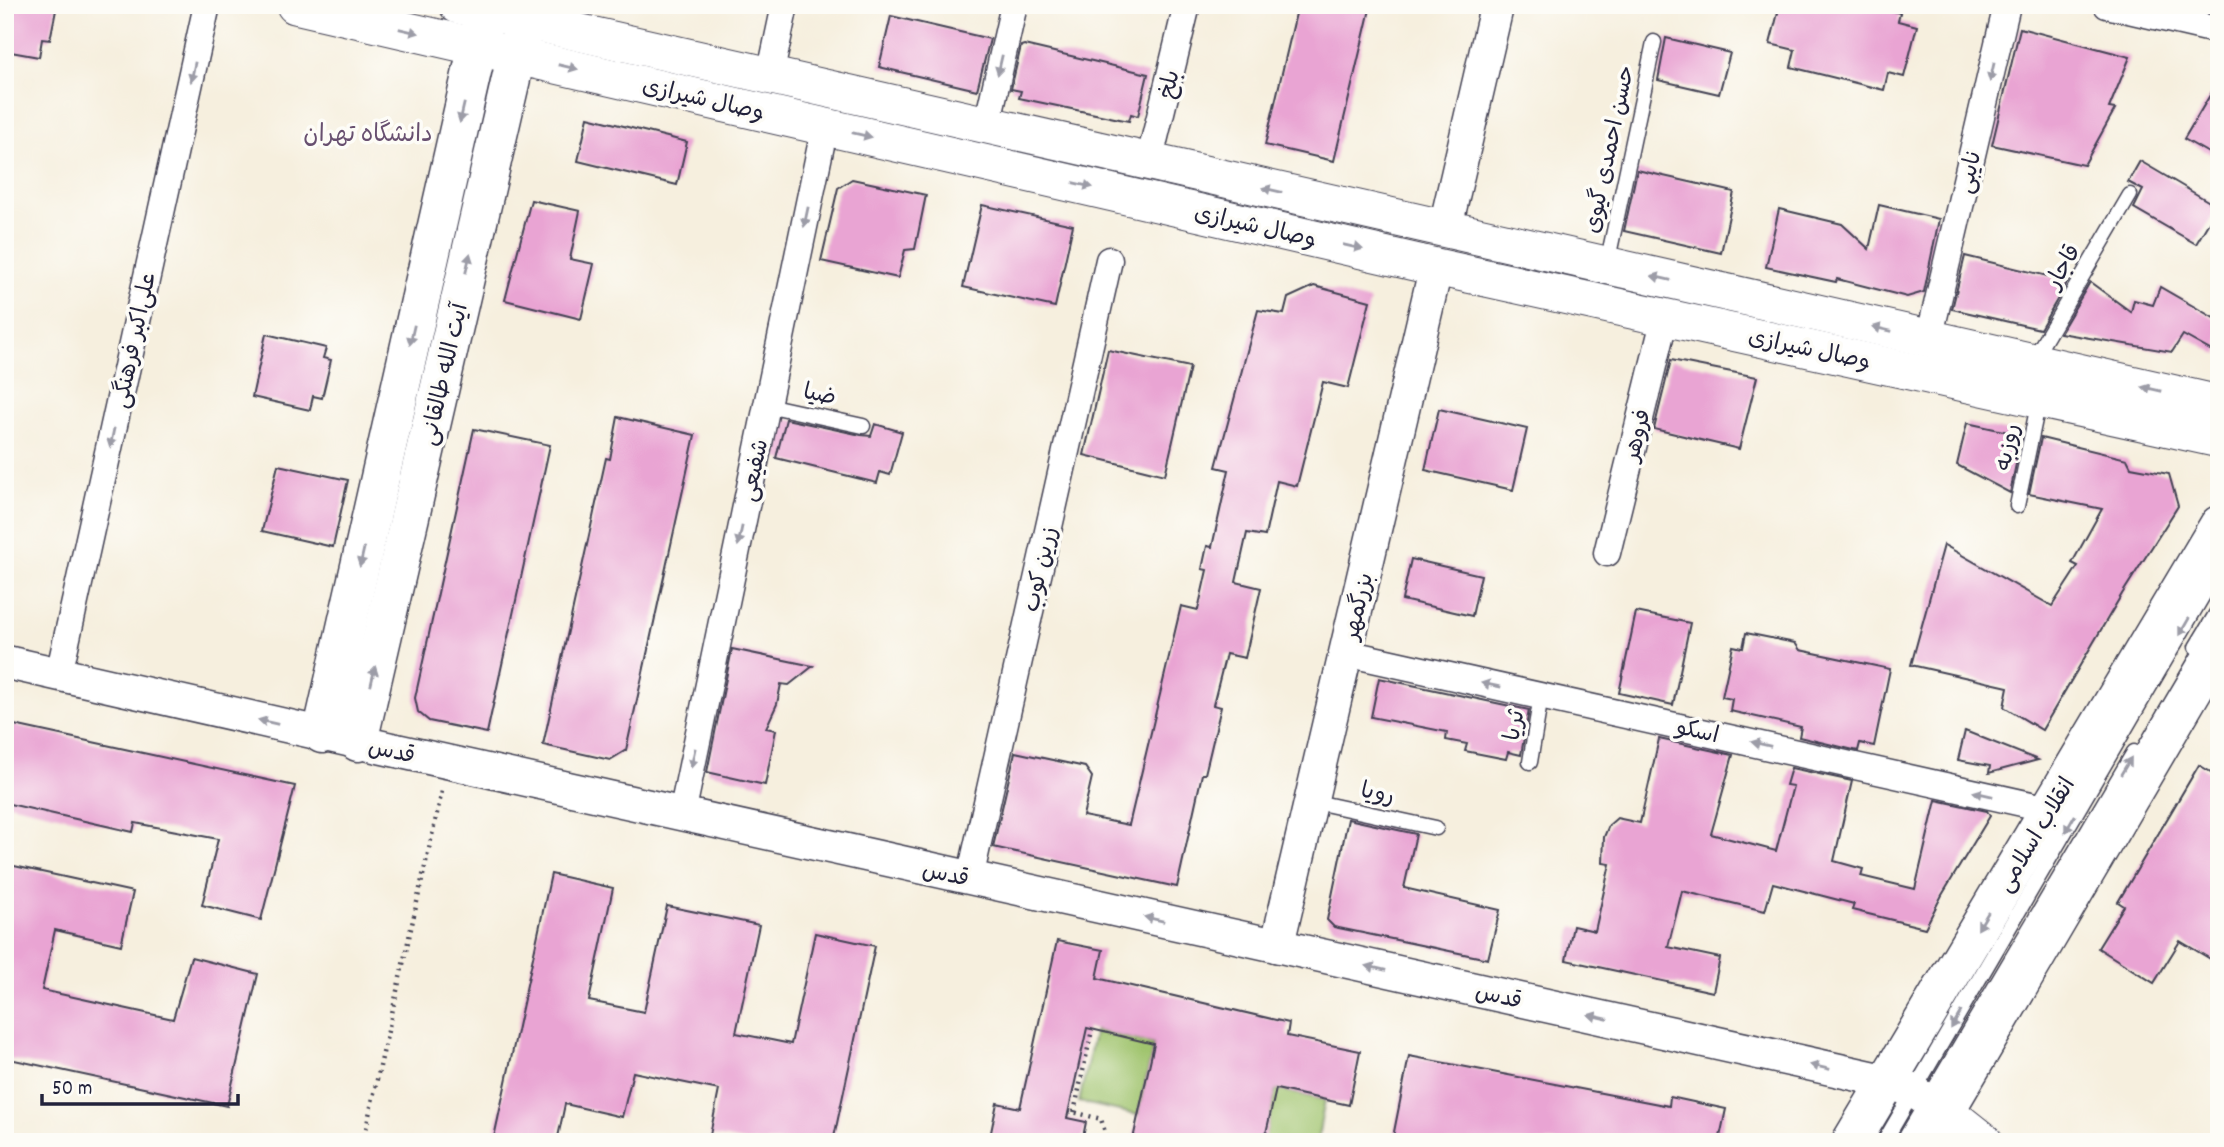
<svg xmlns="http://www.w3.org/2000/svg" width="2224" height="1147" font-family="Dekko,'Playpen Sans Arabic',sans-serif">
<style>
.green{fill:#a0c46e;stroke:#617354;stroke-width:2}
.building{fill:#e9a4d3}
.lines{fill:none;stroke-linecap:round;stroke-linejoin:round}
.service-casing{stroke:#424153;stroke-width:17}
.minor-casing{stroke:#424153;stroke-width:29}
.tertiary-casing{stroke:#424153;stroke-width:36}
.secondary-casing{stroke:#424153;stroke-width:39}
.primary-casing{stroke:#424153;stroke-width:41}
.path{stroke:#424153;stroke-width:4.5;stroke-dasharray:2 5;stroke-linecap:butt}
.service{stroke:#fff;stroke-width:14}
.minor{stroke:#fff;stroke-width:26}
.tertiary{stroke:#fff;stroke-width:33}
.secondary{stroke:#fff;stroke-width:37}
.primary{stroke:#fff;stroke-width:38}
.oneway{fill:#9c9ca7}
.labels{text-anchor:middle;stroke-width:7;stroke-linejoin:round;paint-order:stroke}
.street-label{font-size:23px;fill:#22223b;stroke:#fdfcf7}
.neighbourhood-label{font-size:24px;fill:#685070;stroke:#fdfcf7}
</style>
<rect width="100%" height="100%" fill="#fdfcf7"/>
<filter id="ink" filterUnits="userSpaceOnUse"><feTurbulence type="fractalNoise" baseFrequency=".0143" numOctaves="2"/><feDisplacementMap in="SourceGraphic" scale="14" xChannelSelector="R" yChannelSelector="G"/><feConvolveMatrix kernelMatrix="1 2 1 2 8 2 1 2 1" color-interpolation-filters="sRGB"/></filter>
<filter id="wash" filterUnits="userSpaceOnUse"><feTurbulence type="fractalNoise" baseFrequency=".00686" numOctaves="4" result="noise"/><feDisplacementMap in="SourceGraphic" scale="28" xChannelSelector="R" yChannelSelector="G"/><feGaussianBlur stdDeviation="1.57" result="paint"/><feColorMatrix in="noise" values="0 0 0 0 0 0 0 0 0 0 0 0 0 0 0 0 0 1.4 0 .05"/><feComposite in="paint" operator="in"/></filter>
<g filter="url(#wash)">
<rect width="100%" height="100%" fill="#f6efde"/>
<g class="green">
<path d="M1095 1030 1154 1044 1138 1115 1079 1102Z"/>
<path d="M1276 1089 1325 1100 1317 1142H1275L1264 1139Z"/>
</g>
<g id="blocks">
<g class="building">
<path d="M5 5H57L50 40 42 39 39 57 5 51Z"/>
<path d="M1298 5H1371L1334 161 1265 145Z"/>
<path d="M1780 5H1869L1900 13 1898 21 1917 26 1904 77 1888 73 1884 90 1791 67 1795 50 1770 44Z"/>
<path d="M891 16 990 39 977 90 879 67Z"/>
<path d="M2020 28 2130 57 2109 108 2115 109 2084 165 1992 145Z"/>
<path d="M1666 38 1730 53 1719 94 1658 80Z"/>
<path d="M1024 45 1148 74 1138 116 1131 114 1129 121 1019 98 1021 91 1011 89 1021 46Z"/>
<path d="M2219 80V159L2184 139Z"/>
<path d="M588 117 687 142 677 185 578 161Z"/>
<path d="M2140 161 2218 207 2196 244 2134 208 2143 190 2128 182Z"/>
<path d="M1637 170 1734 192 1721 253 1624 231Z"/>
<path d="M852 179 926 195 915 249 905 250 898 278 821 261 838 188Z"/>
<path d="M531 200 580 211 570 259 594 264 581 319 505 300Z"/>
<path d="M982 205 1073 225 1055 307 963 287Z"/>
<path d="M1879 205 1939 219 1924 292 1907 297 1837 279 1836 282 1766 267 1779 209 1842 224 1869 249Z"/>
<path d="M1965 256 2068 281 2040 329 1952 309Z"/>
<path d="M2090 282 2131 312 2134 300 2153 305 2160 287 2219 321V355L2183 335 2172 352 2060 333Z"/>
<path d="M1314 286 1370 301 1348 388 1323 382 1297 486 1277 481 1265 536 1247 533 1236 582 1261 588 1245 658 1226 654 1213 705 1221 707 1205 774H1202L1177 887 993 847 1015 752 1085 767 1092 777 1083 816 1129 825 1181 606 1198 610 1207 570 1202 569 1207 546 1212 547 1229 470 1216 467 1258 310 1284 314 1288 298Z"/>
<path d="M266 334 326 348 323 358 331 360 322 398 313 396 310 410 252 397Z"/>
<path d="M1108 350 1190 367 1165 475 1084 455Z"/>
<path d="M1671 360 1757 377 1739 449 1654 429Z"/>
<path d="M1439 409 1527 429 1513 490 1425 470Z"/>
<path d="M618 417 695 435 626 750 610 760 543 745 606 458 610 459Z"/>
<path d="M786 419 861 435 871 436 875 424 902 432 890 475 880 472 877 483 776 458Z"/>
<path d="M1967 423 2022 435 2010 493 1957 465Z"/>
<path d="M474 429 550 445 487 733 429 721 418 712 415 698Z"/>
<path d="M2041 438 2127 459 2131 467 2169 474 2178 506 2122 594 2042 730 2004 707 2008 687 1911 665 1944 545 2052 606 2078 566 2072 563 2102 509 2029 494Z"/>
<path d="M278 465 348 480 333 547 262 531Z"/>
<path d="M1411 559 1481 575 1472 616 1402 600Z"/>
<path d="M1636 612 1690 623 1673 705 1619 693Z"/>
<path d="M1746 633 1795 643 1800 650 1890 669 1874 746 1860 743 1858 751 1799 737 1801 727 1730 711 1732 699 1722 697 1733 646 1743 648Z"/>
<path d="M732 649 813 666 789 685 781 684 777 704 766 728 776 730 765 785 707 772Z"/>
<path d="M1379 678 1529 710 1521 755 1508 752 1506 759 1465 751 1467 744 1446 740 1447 732 1371 717Z"/>
<path d="M5 723 295 786 261 920 202 905 218 839 135 823 133 832 5 803Z"/>
<path d="M1965 731 2038 760 1989 773 1990 766 1958 760Z"/>
<path d="M1659 739 1733 755 1711 834 1776 851 1793 786 1786 785 1791 768 1852 781 1834 861 1863 869 1861 876 1915 889 1936 800 1987 811 1990 816 1942 895 1925 928 1852 910 1854 904 1773 883 1765 911 1682 891 1668 947 1720 958 1713 992 1566 960 1573 926 1595 931 1610 864 1603 863 1604 837 1609 825 1617 818 1640 823Z"/>
<path d="M2199 765 2219 777V964L2180 941 2154 983 2098 948 2124 906 2118 902Z"/>
<path d="M1348 819 1416 834 1404 888 1500 910 1488 959 1334 927 1327 920Z"/>
<path d="M5 864 133 892 121 945 55 930 42 990 173 1019 191 957 258 974 227 1106 5 1058Z"/>
<path d="M551 874 613 888 589 1001 644 1012 667 906 759 925 736 1033 791 1044 815 933 875 946 833 1142H747L710 1135 719 1090 633 1072 622 1117 565 1104 557 1142H493Z"/>
<path d="M1057 941 1103 950 1097 978 1289 1023 1287 1036 1360 1051 1349 1105 1276 1089 1264 1142H1145L1133 1139 1154 1044 1087 1028 1067 1118 1086 1122 1082 1142H989L997 1103 1020 1108Z"/>
<path d="M1409 1056 1669 1106 1670 1097 1726 1109 1719 1142H1392Z"/>
</g>
</g>
</g>
<g filter="url(#ink)">
<use href="#blocks" fill-opacity="0" stroke="#424153" stroke-width="2"/>
<g class="lines">
<g class="service-casing">
<g id="service">
<path d="M1607 264 1654 42"/>
<path d="M2033 360 2130 195"/>
<path d="M767 405 863 426"/>
<path d="M2017 506 2039 400"/>
<path d="M2196 647 2219 609"/>
<path d="M1530 762 1541 696"/>
<path d="M1311 801 1436 828"/>
<path d="M1884 1142 2219 568"/>
<path d="M1903 1142 2134 752"/>
</g>
</g>
<g class="minor-casing">
<g id="minor">
<path d="M2107 5 2216 30"/>
<path d="M770 76 785 5"/>
<path d="M987 125 1014 5"/>
<path d="M1149 162 1187 5"/>
<path d="M1929 339 2007 5"/>
<path d="M1607 553 1665 317"/>
<path d="M1346 653 2049 809"/>
<path d="M59 674 207 5"/>
<path d="M682 814 825 126"/>
<path d="M970 878 1109 260"/>
</g>
</g>
<g class="tertiary-casing">
<g id="tertiary">
<path d="M1445 229 1497 5"/>
<path d="M5 662 358 742 1887 1081 1913 1091 1945 1111"/>
<path d="M1277 946 1436 267"/>
</g>
</g>
<g class="secondary-casing">
<g id="secondary">
<path d="M295 5 1436 267 2219 439"/>
<path d="M458 5 2219 404"/>
<path d="M1945 1111 1984 1142"/>
</g>
</g>
<g class="primary-casing">
<g id="primary">
<path d="M322 734 487 5"/>
<path d="M358 742 528 5"/>
<path d="M1851 1142 2219 525"/>
<path d="M1927 1142 2219 645"/>
</g>
</g>
<g class="path">
<path d="M1069 1111 1101 1119 1108 1142"/>
<path d="M1074 1112 1092 1030"/>
<path d="M363 1142 442 791"/>
</g>
<use href="#service" class="service"/>
<use href="#minor" class="minor"/>
<use href="#tertiary" class="tertiary"/>
<use href="#secondary" class="secondary"/>
<use href="#primary" class="primary"/>
</g>
<defs><path id="oneway-solid" d="M-6-.8H1V-3.2L6.5 0L1 3.2V.8H-6Z" transform="scale(1.75)"/></defs>
<g class="oneway">
<use href="#oneway-solid" transform="translate(409 31) rotate(13)"/>
<use href="#oneway-solid" transform="translate(1000 65) rotate(103)"/>
<use href="#oneway-solid" transform="translate(568 67) rotate(13)"/>
<use href="#oneway-solid" transform="translate(193 72) rotate(102)"/>
<use href="#oneway-solid" transform="translate(1992 72) rotate(103)"/>
<use href="#oneway-solid" transform="translate(462 113) rotate(103)"/>
<use href="#oneway-solid" transform="translate(862 135) rotate(13)"/>
<use href="#oneway-solid" transform="translate(1083 185) rotate(13)"/>
<use href="#oneway-solid" transform="translate(1272 190) rotate(-167)"/>
<use href="#oneway-solid" transform="translate(806 217) rotate(102)"/>
<use href="#oneway-solid" transform="translate(1353 247) rotate(13)"/>
<use href="#oneway-solid" transform="translate(468 263) rotate(-77)"/>
<use href="#oneway-solid" transform="translate(1661 278) rotate(-167)"/>
<use href="#oneway-solid" transform="translate(1882 329) rotate(-167)"/>
<use href="#oneway-solid" transform="translate(412 335) rotate(103)"/>
<use href="#oneway-solid" transform="translate(2152 389) rotate(-167)"/>
<use href="#oneway-solid" transform="translate(112 438) rotate(102)"/>
<use href="#oneway-solid" transform="translate(740 536) rotate(102)"/>
<use href="#oneway-solid" transform="translate(362 557) rotate(103)"/>
<use href="#oneway-solid" transform="translate(2184 627) rotate(120)"/>
<use href="#oneway-solid" transform="translate(373 676) rotate(-77)"/>
<use href="#oneway-solid" transform="translate(1491 685) rotate(-168)"/>
<use href="#oneway-solid" transform="translate(268 722) rotate(-167)"/>
<use href="#oneway-solid" transform="translate(1761 744) rotate(-167)"/>
<use href="#oneway-solid" transform="translate(693 758) rotate(102)"/>
<use href="#oneway-solid" transform="translate(2126 766) rotate(-59)"/>
<use href="#oneway-solid" transform="translate(1983 794) rotate(-167)"/>
<use href="#oneway-solid" transform="translate(2070 824) rotate(120)"/>
<use href="#oneway-solid" transform="translate(1154 919) rotate(-167)"/>
<use href="#oneway-solid" transform="translate(1983 921) rotate(121)"/>
<use href="#oneway-solid" transform="translate(1376 968) rotate(-167)"/>
<use href="#oneway-solid" transform="translate(1598 1017) rotate(-167)"/>
<use href="#oneway-solid" transform="translate(1956 1020) rotate(120)"/>
<use href="#oneway-solid" transform="translate(1820 1067) rotate(-167)"/>
</g>
</g>
<g class="labels">
<g class="street-label">
<text transform="translate(1168 84) rotate(-77)" y="8">بلخ</text>
<text transform="translate(704 98) rotate(13)" y="8">وصال شیرازی</text>
<text transform="translate(1608 149) rotate(-78)" y="8">حسن احمدی گیوی</text>
<text transform="translate(1968 172) rotate(-77)" y="8">نایبی</text>
<text transform="translate(1256 225) rotate(13)" y="8">وصال شیرازی</text>
<text transform="translate(2062 266) rotate(-60)" y="8">قاجار</text>
<text transform="translate(133 340) rotate(-78)" y="8">علی‌اکبر فرهنگی</text>
<text transform="translate(1810 348) rotate(12)" y="8">وصال شیرازی</text>
<text transform="translate(443 374) rotate(-77)" y="8">آیت الله طالقانی</text>
<text transform="translate(820 393) rotate(12)" y="8">ضیا</text>
<text transform="translate(1636 435) rotate(-76)" y="8">فروهر</text>
<text transform="translate(2006 447) rotate(-78)" y="8">روزبه</text>
<text transform="translate(753 470) rotate(-78)" y="8">شفیعی</text>
<text transform="translate(1039 569) rotate(-77)" y="8">زرین کوب</text>
<text transform="translate(1357 606) rotate(-77)" y="8">بزرگمهر</text>
<text transform="translate(1513 725) rotate(-80)" y="8">ثریا</text>
<text transform="translate(1698 730) rotate(13)" y="8">اسکو</text>
<text transform="translate(392 750) rotate(12)" y="8">قدس</text>
<text transform="translate(1378 792) rotate(12)" y="8">رویا</text>
<text transform="translate(2035 834) rotate(-59)" y="8">انقلاب اسلامی</text>
<text transform="translate(946 873) rotate(12)" y="8">قدس</text>
<text transform="translate(1499 995) rotate(13)" y="8">قدس</text>
</g>
<g class="neighbourhood-label">
<text x="368" y="141">دانشگاه تهران</text>
</g>
</g>
<rect width="2224" height="1147" fill="none" stroke="#fdfcf7" stroke-width="28"/>
<path d="M42 1094v10h196v-10" fill="none" stroke="#22223b" stroke-width="3.5"/>
<text x="52" y="1094" font-size="21" fill="#22223b" stroke="#fdfcf7" stroke-width="5" paint-order="stroke">50 m</text>
</svg>
